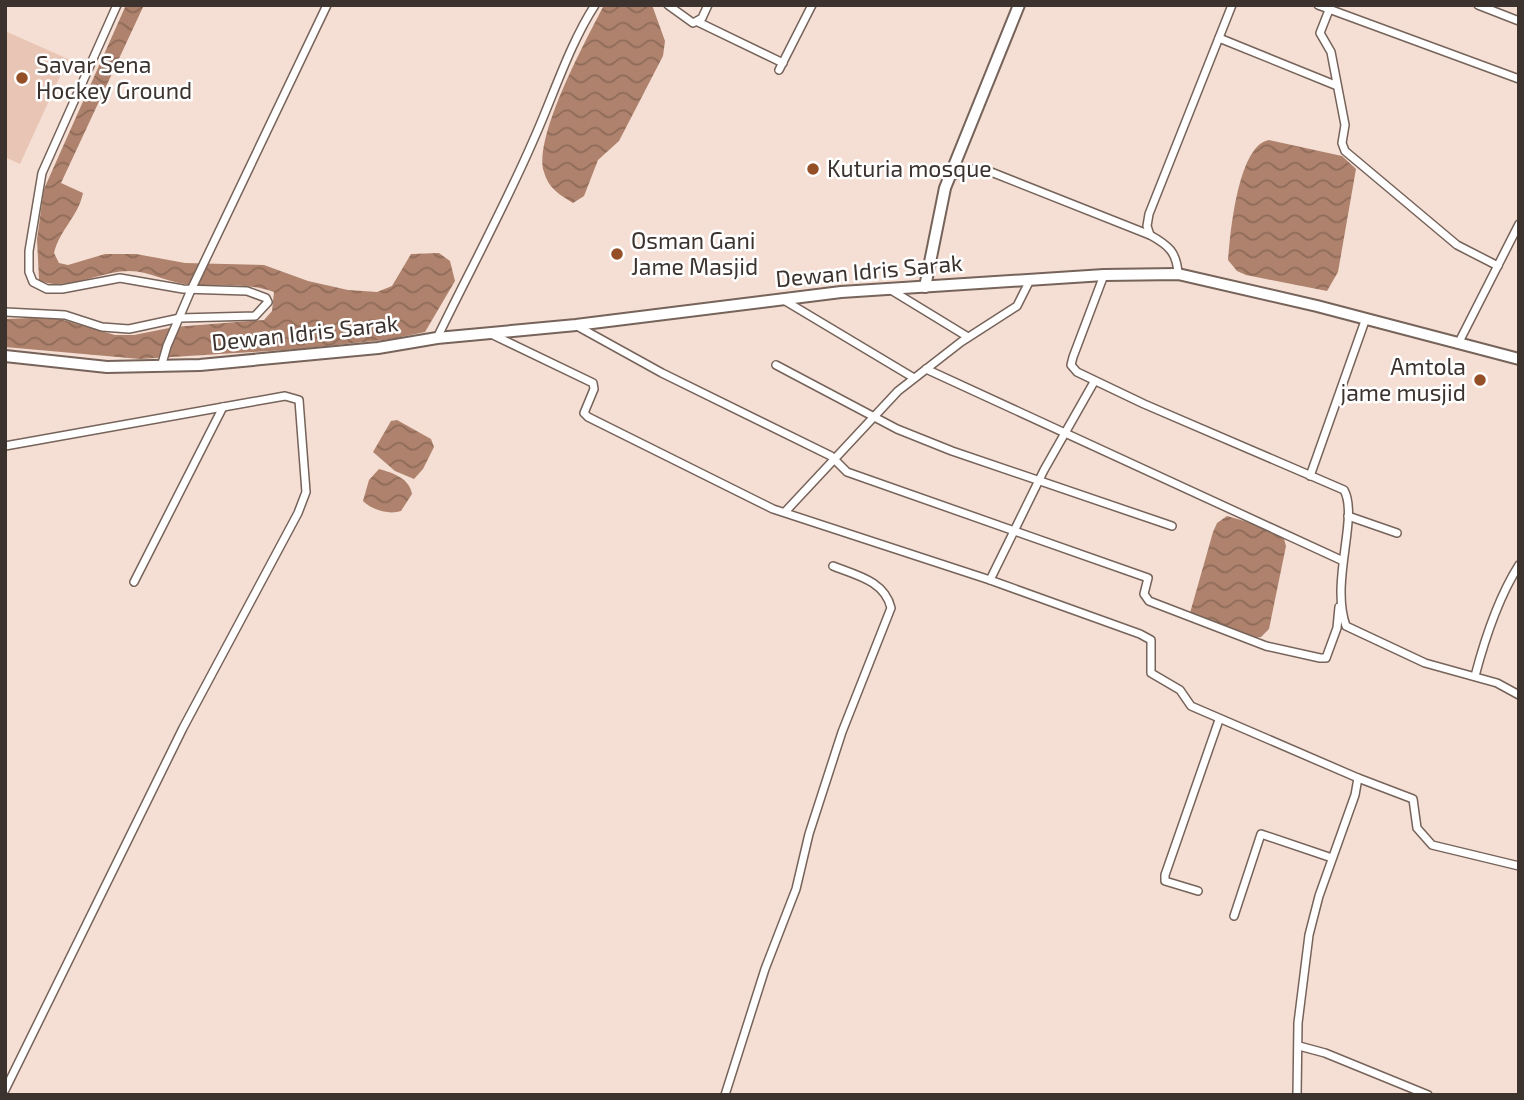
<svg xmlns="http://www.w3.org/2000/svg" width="1524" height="1100" font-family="'Exo 2',sans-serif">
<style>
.pitch{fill:#e8c5b4}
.water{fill:url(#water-waves)}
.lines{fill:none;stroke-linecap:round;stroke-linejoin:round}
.street-casing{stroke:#76635a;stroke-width:10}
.secondary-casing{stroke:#76635a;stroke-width:14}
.street{stroke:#fff;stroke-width:7}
.secondary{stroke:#fff;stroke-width:10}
.poi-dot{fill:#954f27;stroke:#fff;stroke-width:2.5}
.labels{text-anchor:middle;stroke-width:5;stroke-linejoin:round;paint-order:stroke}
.poi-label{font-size:23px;fill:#3c332f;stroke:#fff;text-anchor:start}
.street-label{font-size:23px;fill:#3c332f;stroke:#fff}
</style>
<defs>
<pattern id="water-waves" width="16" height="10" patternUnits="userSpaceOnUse" patternTransform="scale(1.75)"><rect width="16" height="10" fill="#ae826c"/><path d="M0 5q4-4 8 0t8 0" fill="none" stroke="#8f6b59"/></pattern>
</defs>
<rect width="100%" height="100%" fill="#f5ded3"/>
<path class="pitch" d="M5 31 68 59 20 164 5 157Z"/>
<g class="water">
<path d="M126 5H144L61 183 83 193C78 217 60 229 54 253L59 263 68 265 105 254H136L185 263 264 265 308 281 348 290 377 292 392 286 411 254 439 253 450 261 455 281 425 332 392 339 300 349 140 359 5 347V319L53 317 115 335H134L174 327 264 320 272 311 274 292C247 282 220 287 193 285 171 284 150 271 129 271 98 271 67 293 39 280L37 239 44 189Z"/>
<path d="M604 5H652L665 41 663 56 619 141 598 160 584 196 573 203C560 195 548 188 544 172 533 137 586 40 604 5Z"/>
<path d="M1269 140 1342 156 1356 169 1338 272 1327 291 1246 275 1237 271 1228 260C1230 233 1238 145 1269 140Z"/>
<path d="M397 420 431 439 434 447 423 469 414 479 395 471 373 452 391 421Z"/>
<path d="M379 469C393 473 409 478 412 494L401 511C389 515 372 510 363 501L369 480Z"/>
<path d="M1227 516 1265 527 1284 539 1286 546 1269 629 1261 637 1254 638 1190 613 1213 532 1217 523Z"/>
</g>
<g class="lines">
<g class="street-casing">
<g id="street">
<path d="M668 5 693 23 702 18 708 5"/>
<path d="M1318 5 1519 79"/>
<path d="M1478 5 1519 21"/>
<path d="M1329 10 1320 33 1331 52 1345 125 1342 143 1345 151 1457 245 1498 266"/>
<path d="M698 22 783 63"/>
<path d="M1219 38 1335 85"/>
<path d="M779 70 812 5"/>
<path d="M949 177 974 169 991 172 1150 235C1168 245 1177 252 1178 274"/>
<path d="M1150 235 1147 226 1149 214 1232 5"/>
<path d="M1104 275 1073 357 1071 365 1077 372 1144 404 1344 490C1359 517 1330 581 1346 626L1425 663 1497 683 1519 695"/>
<path d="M891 290 968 337"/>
<path d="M782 299 914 378"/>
<path d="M5 312 65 315 102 327 129 329 180 318 255 316 268 302 266 298 247 291 183 289 120 278 62 289H47L33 282 29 272V251L42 173 117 5"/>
<path d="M577 326 662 373 831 456 847 472 1148 578 1144 594 1149 601 1266 646 1320 658H1326L1337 628 1339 607"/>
<path d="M489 333 593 383 594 389 584 413 588 417 773 509 990 580"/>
<path d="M437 338C469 272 504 208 533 141 553 97 569 45 595 5"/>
<path d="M1459 342 1519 224"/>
<path d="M776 365 897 429 952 451 1172 526"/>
<path d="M161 367 167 346 191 290 327 5"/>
<path d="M926 369 1341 560"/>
<path d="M1094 382 1044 470 990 580 1140 634 1151 640V673L1180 690 1191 706 1358 778 1355 795 1319 896 1309 935 1298 1023 1297 1095"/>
<path d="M5 446 285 396 299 400 306 492 298 513 183 728 5 1090"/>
<path d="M1310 476 1366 318"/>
<path d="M785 512 898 391 961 342 1017 306 1030 280"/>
<path d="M1348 516 1397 533"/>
<path d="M134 582 223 407"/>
<path d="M1475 676C1485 638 1498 598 1519 565"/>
<path d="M1358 778 1413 799 1417 828 1432 845 1519 866"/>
<path d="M1198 891 1165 881V875L1219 720"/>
<path d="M1234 916 1261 834 1332 858"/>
<path d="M1299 1046 1325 1053 1428 1095"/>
<path d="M725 1095 765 969 796 889 809 834 842 732 891 608C885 581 856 575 833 566"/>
</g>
</g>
<g class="secondary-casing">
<g id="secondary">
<path d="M925 287 945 188 1019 5"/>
<path d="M5 356 107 367 200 365 378 348 437 338 576 325 841 292 1104 275 1178 274 1317 306 1519 359"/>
</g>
</g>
<use href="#street" class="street"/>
<use href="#secondary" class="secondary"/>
</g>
<g class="poi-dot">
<circle cx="22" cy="78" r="7"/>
<circle cx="813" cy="169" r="7"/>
<circle cx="617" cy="254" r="7"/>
<circle cx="1480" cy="380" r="7"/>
</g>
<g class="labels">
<g class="poi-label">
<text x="36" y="73">Savar Sena<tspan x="36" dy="26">Hockey Ground</tspan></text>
<text x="827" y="177">Kuturia mosque</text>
<text x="631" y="249">Osman Gani<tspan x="631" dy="26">Jame Masjid</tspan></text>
<text x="1466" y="375" text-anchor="end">Amtola<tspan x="1466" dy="26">jame musjid</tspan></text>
</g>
<g class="street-label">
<text transform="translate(869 271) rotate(-5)" y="8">Dewan Idris Sarak</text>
<text transform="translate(305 333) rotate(-6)" y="8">Dewan Idris Sarak</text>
</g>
</g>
<rect width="1524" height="1100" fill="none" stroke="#3c332f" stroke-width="14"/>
</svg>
